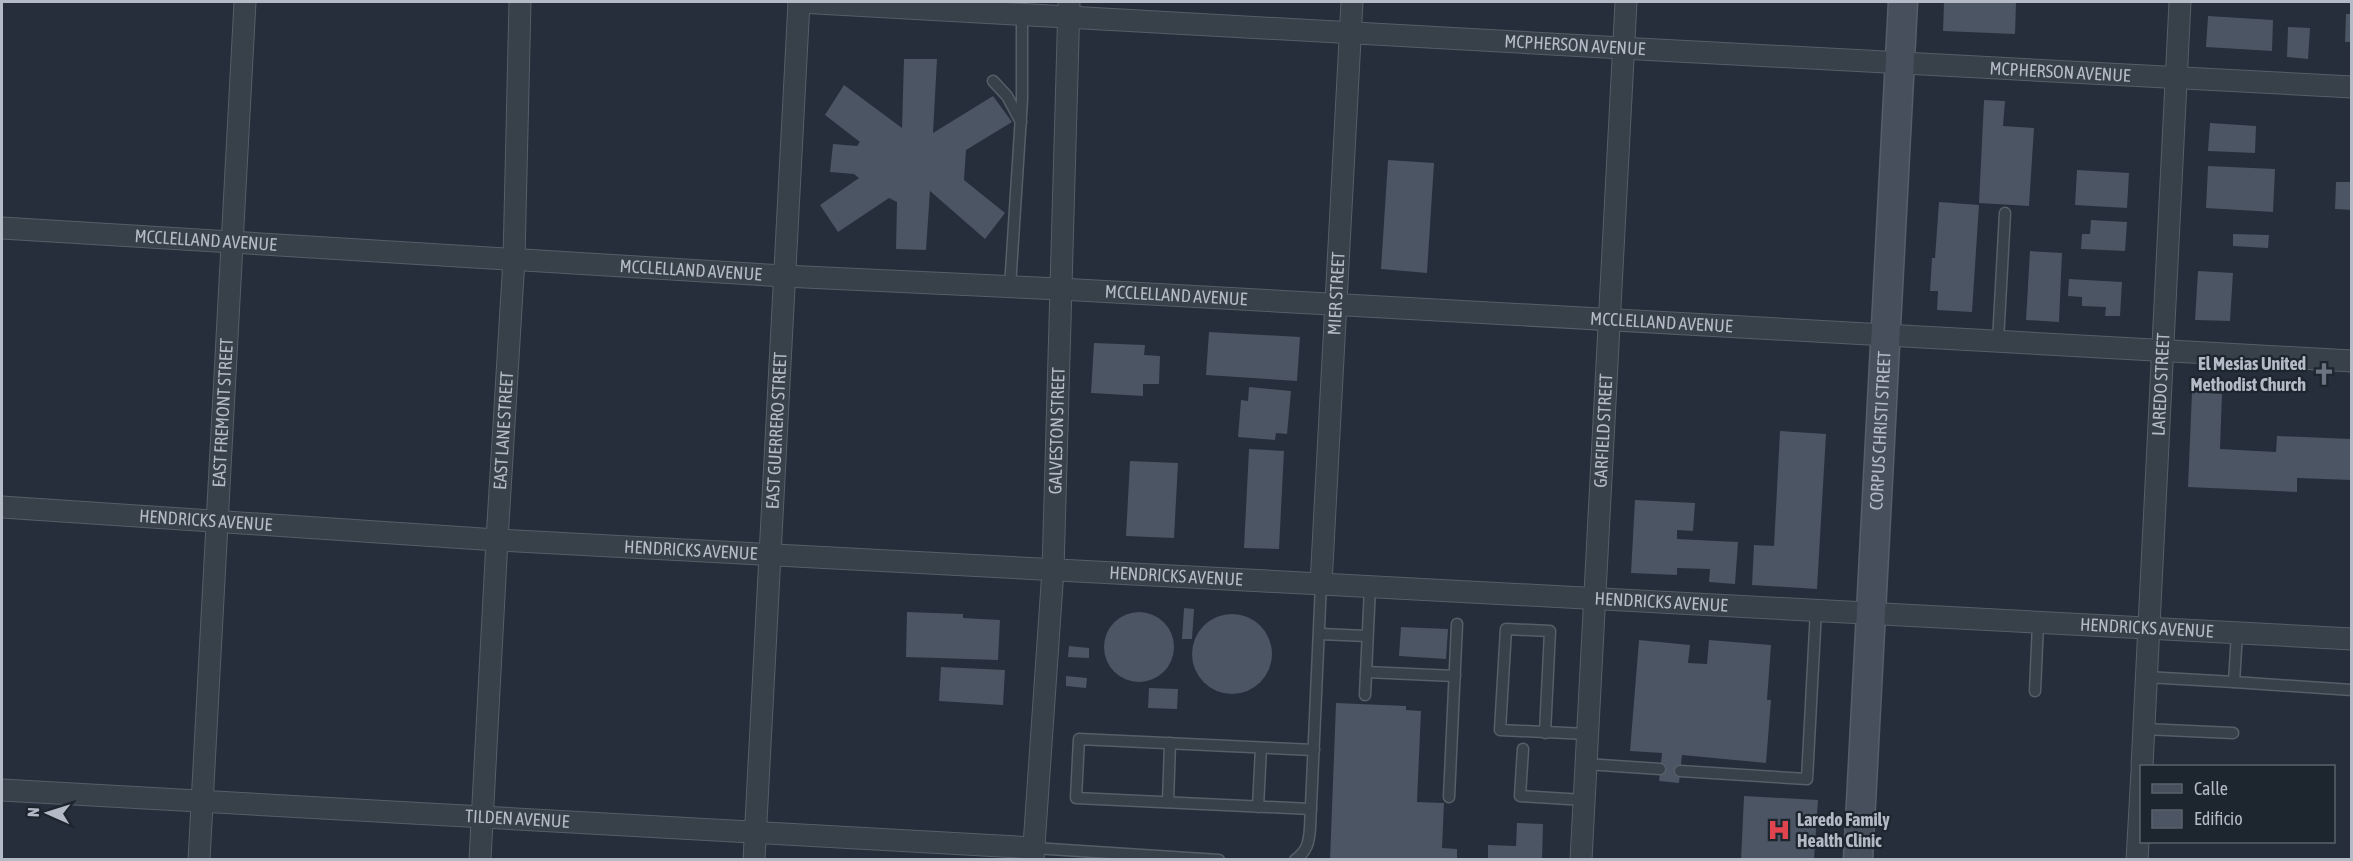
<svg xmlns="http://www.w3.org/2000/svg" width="2353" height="861" font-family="'Asap Condensed',sans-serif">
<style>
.building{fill:#4b5563}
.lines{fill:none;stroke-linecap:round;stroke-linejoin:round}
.lane-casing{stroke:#565e68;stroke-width:13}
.street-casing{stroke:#565e68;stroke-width:23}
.secondary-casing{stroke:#565e68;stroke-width:31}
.lane{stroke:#38404a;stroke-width:10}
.street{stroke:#38404a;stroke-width:21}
.secondary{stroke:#474f5d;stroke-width:28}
.labels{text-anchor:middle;stroke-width:4.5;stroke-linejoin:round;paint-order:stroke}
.street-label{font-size:18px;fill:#b4bbc6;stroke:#1d252f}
.poi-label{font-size:18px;font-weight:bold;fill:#b4bbc6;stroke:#1d252f;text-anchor:end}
</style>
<rect width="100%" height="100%" fill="#252e3a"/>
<g class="building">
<path d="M1944 2H2016L2015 34 1943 31Z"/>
<path d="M2346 14H2352V42H2345Z"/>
<path d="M2208 16 2273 20 2272 51 2206 47Z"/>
<path d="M2288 27 2310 28 2308 59 2287 57Z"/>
<path d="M904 59H937L933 133 993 96 1012 122 966 150 964 180 1005 213 985 239 930 191 926 250 896 249 897 202 889 198 838 232 820 205 859 178 854 174 830 172 833 144 857 146 860 142 825 115 844 85 902 128Z"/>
<path d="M1984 100 2005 101 2003 126 2034 128 2029 206 1979 203Z"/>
<path d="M2210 123 2256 126 2255 153 2208 151Z"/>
<path d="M1388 160 1434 163 1427 273 1381 269Z"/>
<path d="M2208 166 2275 169 2273 212 2206 208Z"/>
<path d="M2077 170 2129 173 2127 208 2075 205Z"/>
<path d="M2336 182H2352V210L2335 209Z"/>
<path d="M1939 202 1979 205 1972 312 1937 310 1938 291H1930L1932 258H1935Z"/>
<path d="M2091 220 2127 222 2125 251 2081 249 2082 234H2090Z"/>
<path d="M2233 234 2269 235 2268 248 2233 246Z"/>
<path d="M2030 251 2062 253 2059 322 2026 320Z"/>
<path d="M2198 271 2233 273 2230 321 2195 320Z"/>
<path d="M2069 279 2122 282 2120 316H2105L2106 307 2082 306V297L2068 296Z"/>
<path d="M1209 332 1300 337 1297 381 1206 375Z"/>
<path d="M1094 343 1145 345 1144 355 1160 356 1159 384H1143V396L1091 393Z"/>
<path d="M1249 387 1291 391 1287 434 1276 433 1275 440 1238 437 1241 400 1248 401Z"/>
<path d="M2192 392 2222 394 2220 449 2276 452 2277 436 2352 439V480L2297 478V492L2188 487Z"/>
<path d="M1780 431 1826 434 1817 589 1752 585 1754 545 1774 546Z"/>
<path d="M1249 449 1284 451 1279 549 1244 548Z"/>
<path d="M1130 461 1178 463 1174 538 1126 536Z"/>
<path d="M1635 500 1695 503 1693 531 1677 530V539L1738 542 1735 584 1709 582 1710 569 1677 568V575L1631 573Z"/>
<path d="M1184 608 1194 609 1192 639H1182Z"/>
<path d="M907 612 963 614V618L1000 620 998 660 906 657Z"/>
<circle cx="1139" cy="647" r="35"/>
<circle cx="1232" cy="654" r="40"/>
<path d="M1401 627 1448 629 1446 659 1399 656Z"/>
<path d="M1639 640 1690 645 1688 663 1707 664 1709 640 1771 645 1767 700H1771L1766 763 1682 755 1679 783 1659 781 1662 753 1630 751Z"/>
<path d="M1069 646 1089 648V658L1068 657Z"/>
<path d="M941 667 1005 670 1003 705 939 701Z"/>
<path d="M1066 676 1087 678 1086 688 1066 686Z"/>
<path d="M1149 688 1178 689 1177 709 1148 708Z"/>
<path d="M1336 703 1406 706V710L1421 711 1417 802 1444 803 1442 848 1457 849V860H1330Z"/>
<path d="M1744 796 1818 800 1814 860H1741Z"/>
<path d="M1517 823 1543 824 1542 860H1488V845L1516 846Z"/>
</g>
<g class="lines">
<g class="lane-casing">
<g id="lane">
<path d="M993 81 1007 96 1021 122"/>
<path d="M1010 287 1022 100V13"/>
<path d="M1998 341 2005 213"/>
<path d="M2237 633 2234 682 2352 690"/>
<path d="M1320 634 1367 636"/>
<path d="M1366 672 1455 676"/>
<path d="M2146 677 2234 682"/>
<path d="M2035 691 2038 623"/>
<path d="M1365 695 1370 587"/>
<path d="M2144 729 2233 733"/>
<path d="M1545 733 1550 631 1506 629 1500 730 1587 734"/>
<path d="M1523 749 1520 796 1584 800"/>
<path d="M1586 764 1660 769"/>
<path d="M1680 771 1807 779 1816 610"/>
<path d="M1449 797 1457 624"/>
<path d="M1168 802 1170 743"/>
<path d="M1258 807 1261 748"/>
<path d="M1311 809 1076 798 1079 739 1314 750"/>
<path d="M1034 848 1219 860"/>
<path d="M1295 860C1307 851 1309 843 1310 828L1321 584"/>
</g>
</g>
<g class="street-casing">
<g id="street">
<path id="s1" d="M799 2C1317 29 1834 62 2352 87"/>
<path id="s2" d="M2 228 784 276 1060 289 2352 361"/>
<path id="s3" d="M2 507 497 540 2352 639"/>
<path id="s4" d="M1321 584 1352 2"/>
<path id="s5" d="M2142 766 2180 2"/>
<path id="s6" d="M2 790 1034 848"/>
<path id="s7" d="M199 860 245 2"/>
<path id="s8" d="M480 860 497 540 514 259 520 2"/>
<path id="s9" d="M754 860 799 2"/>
<path id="s10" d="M1033 860 1053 570 1069 3"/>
<path id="s11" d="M1581 860 1626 2"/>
<path d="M2137 860 2142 771"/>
</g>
</g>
<g class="secondary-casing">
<g id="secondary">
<path id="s12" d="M1858 860 1903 2"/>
</g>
</g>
<use href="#lane" class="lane"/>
<use href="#street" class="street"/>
<use href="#secondary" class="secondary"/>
</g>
<defs>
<g id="church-bare" transform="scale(1.8)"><path d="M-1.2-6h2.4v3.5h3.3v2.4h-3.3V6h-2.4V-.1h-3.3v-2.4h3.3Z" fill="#6b7280" stroke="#1d252f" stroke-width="2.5" paint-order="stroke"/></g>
<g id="hospital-bare" transform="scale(1.8)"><path d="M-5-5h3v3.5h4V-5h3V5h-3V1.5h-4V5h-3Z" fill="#e0444e" stroke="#1d252f" stroke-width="2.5" paint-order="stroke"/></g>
</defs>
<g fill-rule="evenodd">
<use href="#church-bare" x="2324" y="374"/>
<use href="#hospital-bare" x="1779" y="830"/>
</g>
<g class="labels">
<g class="street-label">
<text dy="6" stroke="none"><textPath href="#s1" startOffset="777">MCPHERSON AVENUE</textPath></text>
<text dy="6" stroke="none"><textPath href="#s1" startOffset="1263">MCPHERSON AVENUE</textPath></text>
<text dy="6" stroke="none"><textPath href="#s2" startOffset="204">MCCLELLAND AVENUE</textPath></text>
<text dy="6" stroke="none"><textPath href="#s2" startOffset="690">MCCLELLAND AVENUE</textPath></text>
<text dy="6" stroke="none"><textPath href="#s4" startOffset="291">MIER STREET</textPath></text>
<text dy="6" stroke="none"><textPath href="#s2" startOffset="1176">MCCLELLAND AVENUE</textPath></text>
<text dy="6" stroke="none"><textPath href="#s2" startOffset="1662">MCCLELLAND AVENUE</textPath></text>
<text dy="6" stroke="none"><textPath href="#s5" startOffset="382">LAREDO STREET</textPath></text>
<text dy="6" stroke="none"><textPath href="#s7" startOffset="448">EAST FREMONT STREET</textPath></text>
<text dy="6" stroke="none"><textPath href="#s9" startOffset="430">EAST GUERRERO STREET</textPath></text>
<text dy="6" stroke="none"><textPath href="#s12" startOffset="430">CORPUS CHRISTI STREET</textPath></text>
<text dy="6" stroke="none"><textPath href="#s8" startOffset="430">EAST LANE STREET</textPath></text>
<text dy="6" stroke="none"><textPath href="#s10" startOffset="430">GALVESTON STREET</textPath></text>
<text dy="6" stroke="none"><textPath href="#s11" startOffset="430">GARFIELD STREET</textPath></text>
<text dy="6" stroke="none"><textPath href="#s3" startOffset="204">HENDRICKS AVENUE</textPath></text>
<text dy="6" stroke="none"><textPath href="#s3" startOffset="690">HENDRICKS AVENUE</textPath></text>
<text dy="6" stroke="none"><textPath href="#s3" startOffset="1176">HENDRICKS AVENUE</textPath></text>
<text dy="6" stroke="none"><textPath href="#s3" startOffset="1662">HENDRICKS AVENUE</textPath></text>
<text dy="6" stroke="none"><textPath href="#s3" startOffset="2148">HENDRICKS AVENUE</textPath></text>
<text dy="6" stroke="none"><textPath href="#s6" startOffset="516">TILDEN AVENUE</textPath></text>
</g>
<g class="poi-label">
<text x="2306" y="370">El Mesias United<tspan x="2306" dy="21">Methodist Church</tspan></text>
<text x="1797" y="826" text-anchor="start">Laredo Family<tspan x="1797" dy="21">Health Clinic</tspan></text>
</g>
</g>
<rect width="2353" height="861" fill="none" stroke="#b4bbc6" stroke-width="6"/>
<rect x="2140" y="765" width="195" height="78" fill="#1d252f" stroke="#59616b" stroke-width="1.5"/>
<rect x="2152" y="784" width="30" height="9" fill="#474f5d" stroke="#59616b" stroke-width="1.5"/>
<text x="2194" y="795" font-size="18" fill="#b4bbc6">Calle</text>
<rect x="2152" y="810" width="30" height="18" fill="#4b5563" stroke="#59616b" stroke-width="1.5"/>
<text x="2194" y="825" font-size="18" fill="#b4bbc6">Edificio</text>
<g transform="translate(48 813) rotate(273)" stroke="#1d252f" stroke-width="4.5" paint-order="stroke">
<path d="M0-4.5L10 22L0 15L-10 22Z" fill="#b4bbc6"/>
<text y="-9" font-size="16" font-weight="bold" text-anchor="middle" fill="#b4bbc6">N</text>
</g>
</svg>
